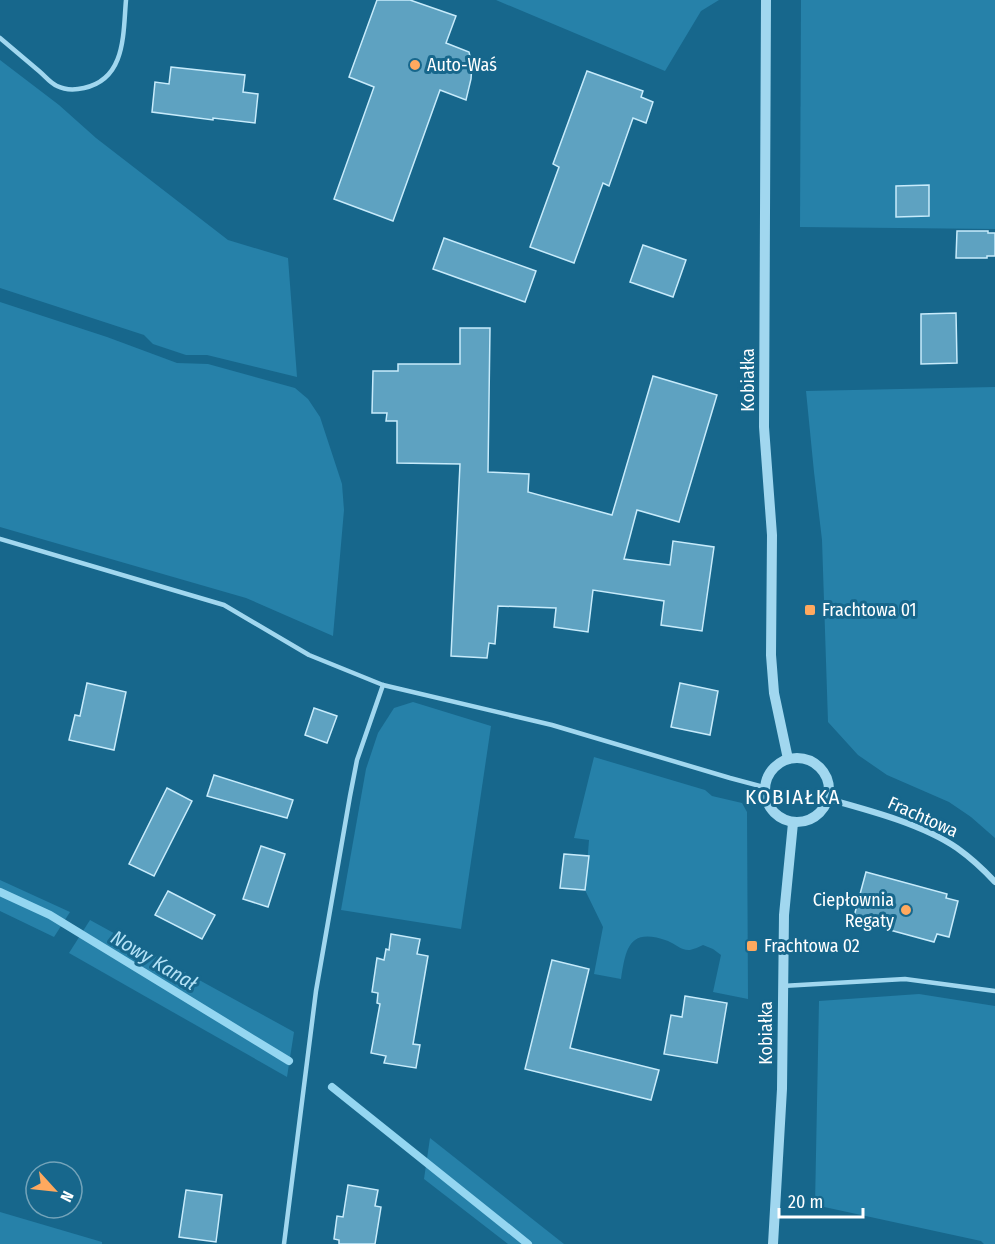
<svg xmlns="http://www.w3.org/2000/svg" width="995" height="1244" font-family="'Fira Sans Condensed',sans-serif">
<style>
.green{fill:#2681a9}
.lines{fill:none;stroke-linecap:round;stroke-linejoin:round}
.stream{stroke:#94d6f1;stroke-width:8}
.building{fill:#5ea2c1;stroke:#c7ebfb;stroke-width:1.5}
.service{stroke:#a1d7ef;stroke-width:4.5}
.minor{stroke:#a1d7ef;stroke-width:6}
.tertiary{stroke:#a1d7ef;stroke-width:10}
.poi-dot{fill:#ffa95f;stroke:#17678c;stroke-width:2}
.labels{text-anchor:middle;stroke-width:6;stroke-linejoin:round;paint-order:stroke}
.poi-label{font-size:18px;fill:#fff;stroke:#17678c;text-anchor:start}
.street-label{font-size:18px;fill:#fff;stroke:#17678c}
.water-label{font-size:20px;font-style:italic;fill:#b5e3f7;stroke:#17678c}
.quarter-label{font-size:21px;letter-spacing:1.5px;fill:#fff;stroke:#17678c}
</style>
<rect width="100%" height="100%" fill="#17678c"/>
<g class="green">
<path d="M496 0H719L701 11 665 71Z"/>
<path d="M801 0H995V229L800 227Z"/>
<path d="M0 60 59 105 96 138 228 240 288 258 297 377 207 355H186L153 344 144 335 0 288Z"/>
<path d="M0 302 107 337 177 363 208 364 295 388 308 399 320 417 342 484 344 510 333 636 246 598 0 527Z"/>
<path d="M995 387V838L971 817 949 802 887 775 858 755 828 722 822 540 814 472 806 391Z"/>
<path d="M413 702 491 726 461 929 341 910 366 769 378 733 394 708Z"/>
<path d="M594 757 705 790 712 796 742 803 747 812 748 999 713 992 721 955 713 949 703 945C699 947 694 949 690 950 682 951 675 944 668 941 629 927 626 948 621 979L594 974 603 927 585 890 589 840 574 838Z"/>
<path d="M0 880 70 912 54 937 0 911Z"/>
<path d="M90 920 294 1032 287 1077 69 953Z"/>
<path d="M919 994 995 1006V1244H984L981 1241 815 1205 819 1001Z"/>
<path d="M430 1138 564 1244H508L424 1179Z"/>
<path d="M0 1212 102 1242V1244H0Z"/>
</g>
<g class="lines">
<g class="stream">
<path d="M0 892 50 915 289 1061"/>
<path d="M332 1087 528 1244"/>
</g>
</g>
<g class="building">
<path d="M377 0H410L456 16 446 43 469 52 472 64 471 79 466 100 440 90 393 221 334 199 374 87 349 77Z"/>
<path d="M171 67 245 75 243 92 258 94 255 123 213 118V120L152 112 155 82 169 84Z"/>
<path d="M587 71 643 91 641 97 653 102 646 123 633 118 609 186 603 183 574 263 530 247 559 167 553 164Z"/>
<path d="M929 185V216L896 217V186Z"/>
<path d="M957 231H988V233H995V256H987V258H956Z"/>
<path d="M444 238 536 271 525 302 433 269Z"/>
<path d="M643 245 686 260 673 297 630 282Z"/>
<path d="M956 313 957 363 921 364V314Z"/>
<path d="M460 328H490L488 472 529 474 528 492 612 515 653 376 717 395 679 522 637 510 624 559 670 565 673 541 714 547 702 631 661 625 664 601 593 590 588 632 554 627 556 608 498 606 495 644 489 643 487 658 451 656 460 464 397 463V421H386L387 413H372L373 371H398V364H460Z"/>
<path d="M87 683 126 692 114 750 69 740 75 715 80 716Z"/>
<path d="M680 683 718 691 710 735 671 727Z"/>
<path d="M314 708 337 716 327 743 305 735Z"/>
<path d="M214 775 293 800 287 818 207 796Z"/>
<path d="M167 788 192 801 154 876 129 864Z"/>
<path d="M261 846 285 854 268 907 243 899Z"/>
<path d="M564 854 589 856 585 890 560 888Z"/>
<path d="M866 872 947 894 946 898 958 901 949 937 937 934 934 942 853 920Z"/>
<path d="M168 891 215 915 202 939 155 915Z"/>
<path d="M391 934 420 939 417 954 428 956 413 1044 420 1045 416 1068 384 1063 386 1056 371 1053 380 1004 377 1003 378 993 372 992 377 958 384 960 386 949 389 950Z"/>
<path d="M552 960 589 969 570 1048 659 1070 651 1100 525 1069Z"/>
<path d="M685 996 727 1003 717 1063 664 1054 671 1015 682 1017Z"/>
<path d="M348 1185 378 1190 375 1206 381 1207 375 1244H339V1240L334 1239 337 1216 343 1217Z"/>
<path d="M186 1190 222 1195 216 1242 179 1237Z"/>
</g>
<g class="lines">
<g class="service">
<path d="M0 38C13 49 26 60 39 71 45 76 50 83 57 86 65 90 75 90 84 88 126 79 123 34 126 0"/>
<path d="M0 539 224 605 309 655 383 685 552 725 730 778 764 787"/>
<path d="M782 986 905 979 995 991"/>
<path d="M284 1244 316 991 350 796 357 760 383 685"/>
</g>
<path class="minor" d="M828 799C868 810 922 824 957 848 971 858 984 870 995 882"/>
<g class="tertiary">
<path d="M766 0 764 427 772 535 771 655 774 693 788 759"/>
<circle cx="797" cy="790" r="32"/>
<path d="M773 1244 782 1089 784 915 793 823"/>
</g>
</g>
<g class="poi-dot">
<circle cx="415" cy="65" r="6"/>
<rect x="804" y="604" width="12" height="12" rx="3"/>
<circle cx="906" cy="910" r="6"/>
<rect x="746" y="940" width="12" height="12" rx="3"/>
</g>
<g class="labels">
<g class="poi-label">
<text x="427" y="71">Auto-Waś</text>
<text x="822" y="616">Frachtowa 01</text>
<text x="894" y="906" text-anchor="end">Ciepłownia<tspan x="894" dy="21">Regaty</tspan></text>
<text x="764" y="952">Frachtowa 02</text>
</g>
<g class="street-label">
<text transform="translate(748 380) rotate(-90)" y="6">Kobiałka</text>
<text transform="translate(923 817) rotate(24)" y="6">Frachtowa</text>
<text transform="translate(766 1033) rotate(-90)" y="6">Kobiałka</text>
</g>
<g class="water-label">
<text transform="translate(154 960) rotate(31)" y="7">Nowy Kanał</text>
</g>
<g class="quarter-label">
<text x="793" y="804">KOBIAŁKA</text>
</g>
</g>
<g transform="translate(54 1190) rotate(117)"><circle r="28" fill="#17678c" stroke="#74a4ba" stroke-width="1.5"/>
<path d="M0-4.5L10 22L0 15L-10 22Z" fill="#ffa95f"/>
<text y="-9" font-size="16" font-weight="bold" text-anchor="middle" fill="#ffffff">N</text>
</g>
<path d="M779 1208v9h84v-9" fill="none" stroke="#ffffff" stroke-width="3"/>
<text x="788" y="1208" font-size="18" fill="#ffffff" stroke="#17678c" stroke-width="4.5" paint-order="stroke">20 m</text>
</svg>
